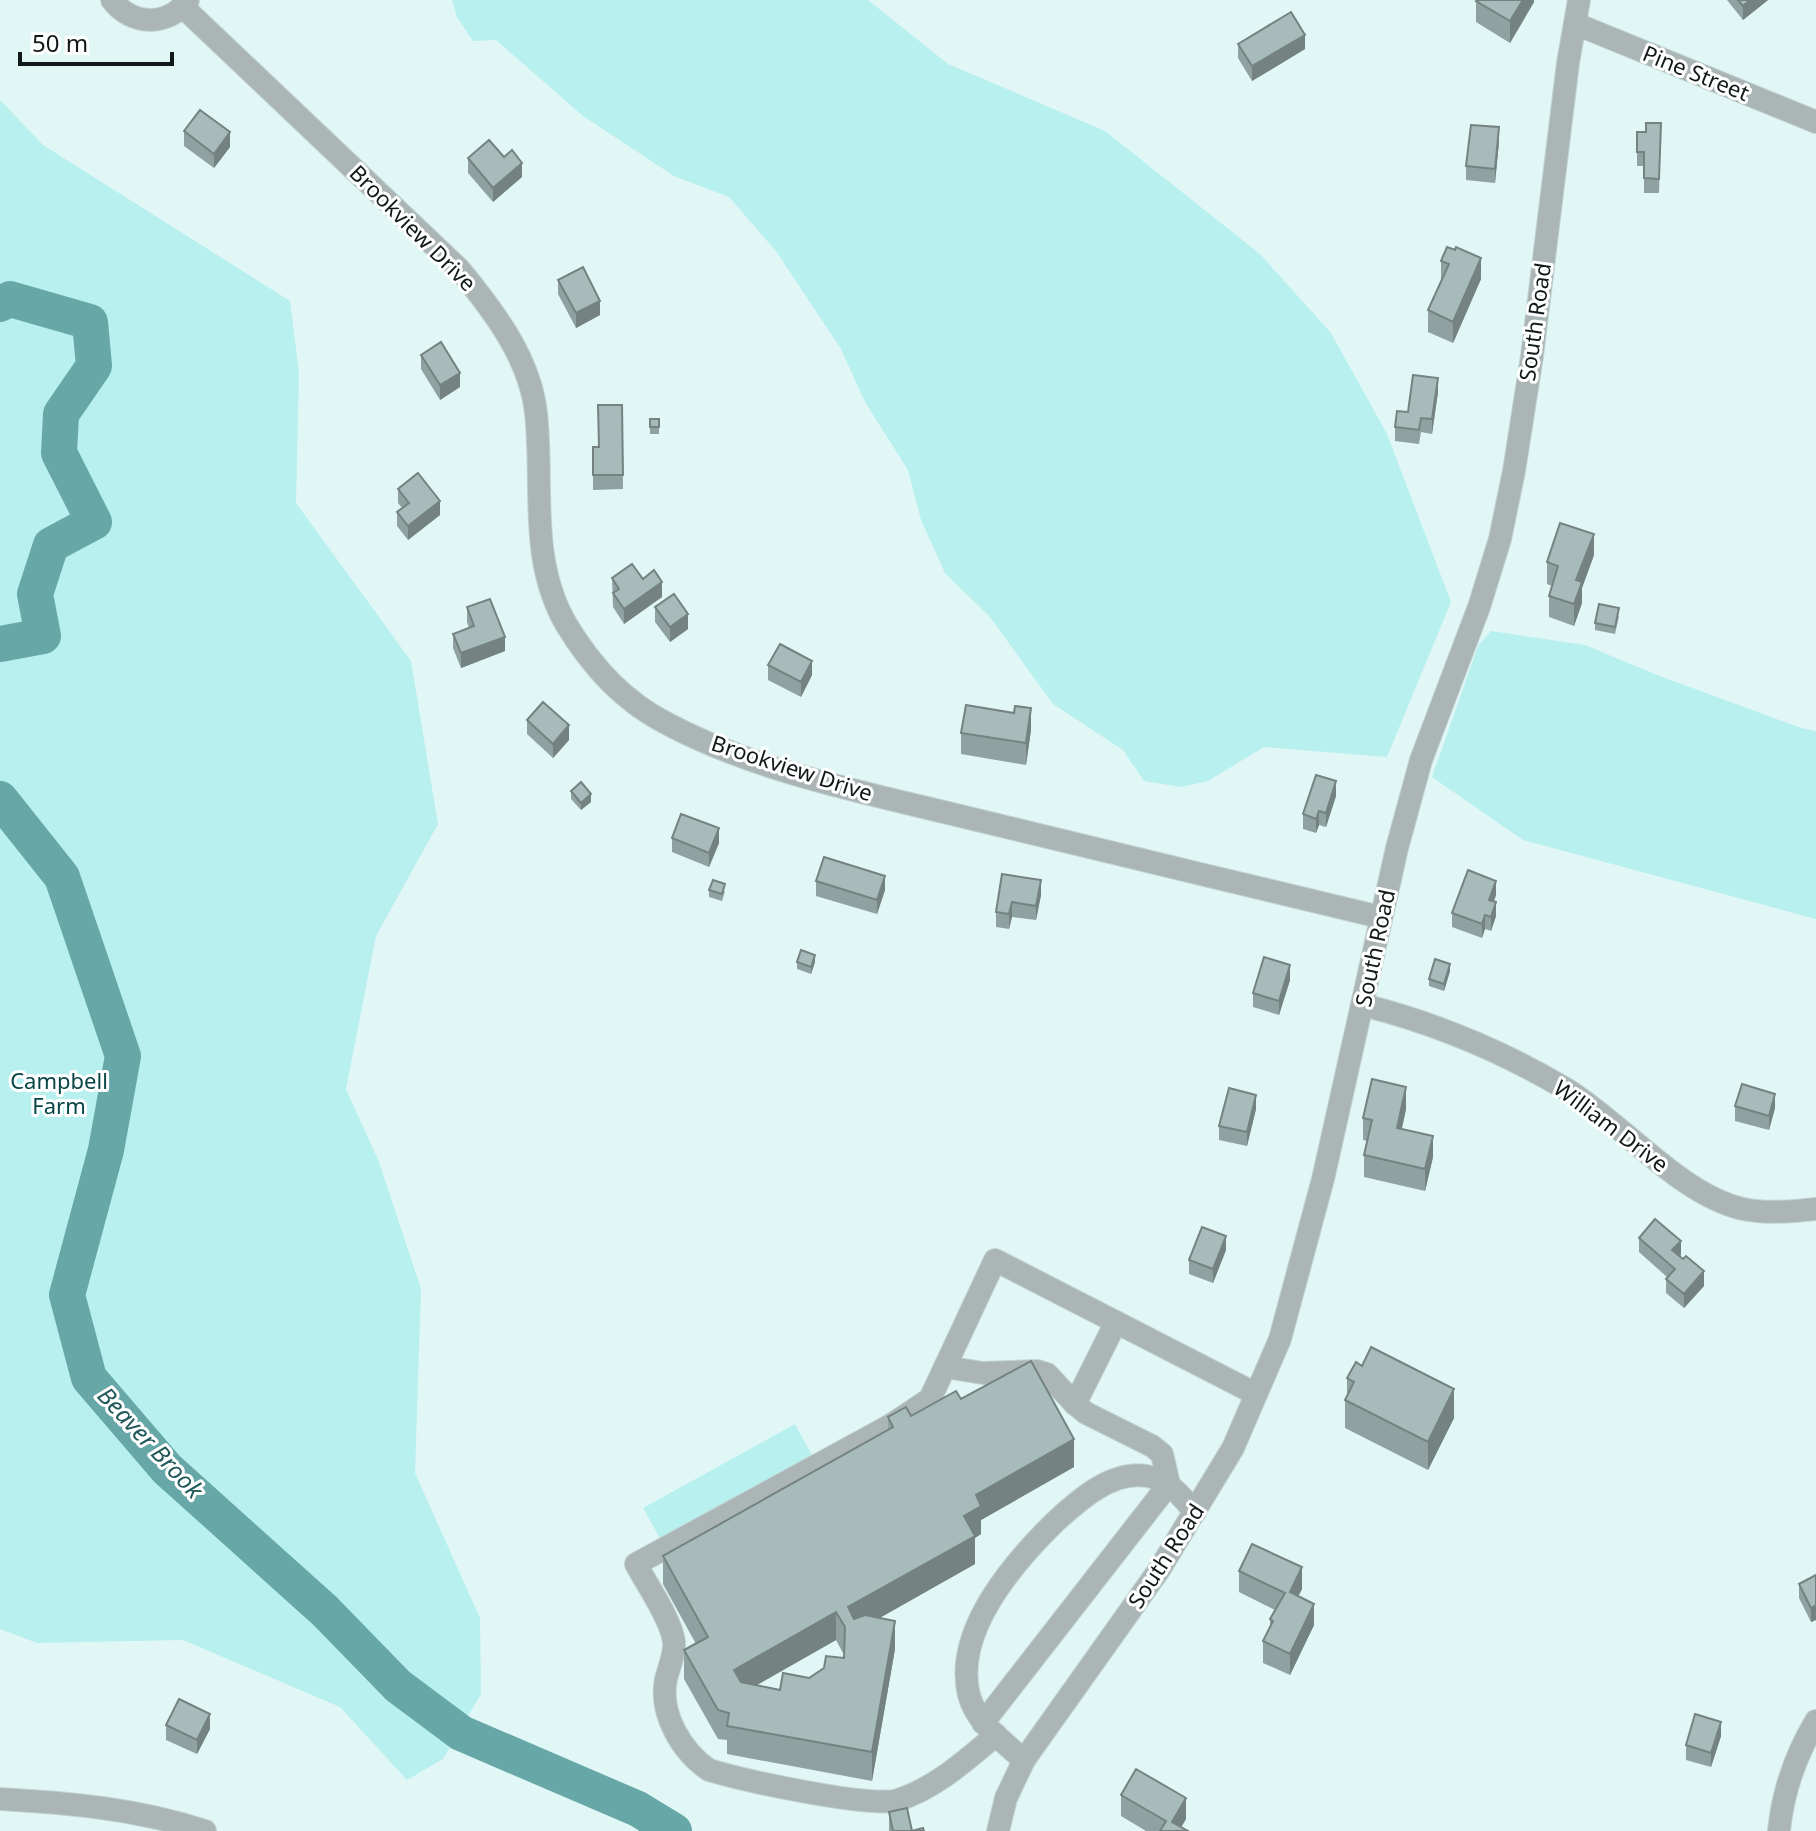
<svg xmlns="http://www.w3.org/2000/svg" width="1816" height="1831" font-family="'Noto Sans',sans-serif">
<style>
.green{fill:#b8efef}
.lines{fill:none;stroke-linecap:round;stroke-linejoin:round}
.river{stroke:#67a7a8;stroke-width:36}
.minor-casing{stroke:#c0d3d3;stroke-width:24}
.minor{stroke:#acb5b5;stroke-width:22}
.wall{fill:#8fa1a0;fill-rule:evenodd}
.shaded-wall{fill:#748382}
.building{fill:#a6bbba;stroke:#748382;stroke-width:2;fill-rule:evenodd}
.labels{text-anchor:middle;stroke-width:6;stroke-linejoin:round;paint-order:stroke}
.street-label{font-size:22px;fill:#121919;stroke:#fff}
.park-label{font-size:22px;fill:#074546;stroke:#fff}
.water-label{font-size:24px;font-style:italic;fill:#22595a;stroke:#fff}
</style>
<rect width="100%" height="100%" fill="#e1f7f6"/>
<g class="green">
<path d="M452 0H868L948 64 1105 131 1260 254 1331 333 1387 434 1451 602 1387 757 1264 747 1208 781 1181 787 1144 781 1123 750 1053 704 990 617 945 573 921 520 908 470 865 402 841 349 776 251 729 197 674 176 583 116 496 40 473 41 457 17Z"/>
<path d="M0 100 43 145 290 301 299 373 296 503 411 661 438 824 376 936 346 1089 379 1162 421 1289 415 1473 480 1618 481 1694 443 1759 407 1780 340 1707 183 1640 37 1643 0 1629Z"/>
<path d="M1491 631 1585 645 1657 675 1801 728 1816 731V919L1523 840 1432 777 1478 646Z"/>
<path d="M795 1424 821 1472 670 1556 643 1508Z"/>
</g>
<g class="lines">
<g class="river">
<path d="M0 304 10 299 90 322 94 366 61 414 59 453 94 522 51 545 35 594 43 636 0 644"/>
<path d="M0 799 62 877 123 1056 106 1150 67 1295 89 1378 167 1469 325 1611 398 1686 461 1733 638 1809 674 1831"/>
</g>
<g class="minor-casing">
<g id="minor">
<path d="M112 0C132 26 168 27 188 0"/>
<path d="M183 7 459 269C493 310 530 358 536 413 544 484 528 558 566 624 590 664 622 700 664 722 751 769 852 790 948 813 1092 849 1236 882 1380 917"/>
<path d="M1576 24 1816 122"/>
<path d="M1363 1005C1435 1023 1502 1051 1566 1089 1622 1123 1680 1195 1743 1209 1767 1214 1792 1212 1816 1209"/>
<path d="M945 1367 983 1373 1037 1371 1047 1374 1075 1404 1086 1413 1152 1446 1162 1454 1169 1484 983 1723"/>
<path d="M1075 1404 1116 1322"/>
<path d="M996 1735C967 1759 936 1788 898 1800 869 1808 742 1780 709 1770 681 1751 659 1713 666 1679 669 1667 675 1654 674 1642 671 1619 647 1585 636 1564L891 1425 930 1399 995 1260 1256 1394"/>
<path d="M1024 1760C1004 1742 976 1723 969 1695 953 1631 1014 1562 1056 1521 1079 1500 1112 1470 1147 1476 1169 1480 1181 1496 1195 1512"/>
<path d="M0 1799C71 1803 137 1809 205 1831"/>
<path d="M998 1831 1006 1798 1024 1760 1159 1570 1233 1448 1280 1339 1323 1179 1397 848 1421 760 1479 607 1500 539 1514 471 1532 356 1568 63 1579 0"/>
<path d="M1779 1831C1783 1790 1795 1756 1816 1721"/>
</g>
</g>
<use href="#minor" class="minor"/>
</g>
<g class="wall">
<path d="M1534 0V2L1510 43 1476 22V1Z"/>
<path d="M1727 0H1768L1743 20Z"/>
<path d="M1238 44 1305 49 1252 81 1238 58Z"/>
<path d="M1661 123 1659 193H1644V166H1637V132H1646Z"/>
<path d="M184 131 230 147 214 168 184 146Z"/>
<path d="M1499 142 1495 183 1466 180V166Z"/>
<path d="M504 157 522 177 493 202 468 173V158Z"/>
<path d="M1441 261 1481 279 1453 343 1428 332V310L1441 282Z"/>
<path d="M558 280 600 315 576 328 558 294Z"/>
<path d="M421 355 460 387 440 400 421 369Z"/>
<path d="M1438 392 1432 434 1421 432 1419 444 1395 441V427L1408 412Z"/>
<path d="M622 405 623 489 593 490V447H598Z"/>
<rect x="650" y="419" width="9" height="15"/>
<path d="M398 489 440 515 408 540 397 526V512L402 508 398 503Z"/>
<path d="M1594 555 1582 588V603L1574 626 1549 617V596L1552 586 1547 584V562Z"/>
<path d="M612 578 643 579 662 597 624 624 613 607Z"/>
<path d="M467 607 505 651 461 668 453 648V634L469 628 467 622Z"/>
<path d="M655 607 688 629 670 642 655 622Z"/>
<path d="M1619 616 1615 634 1595 630V623Z"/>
<path d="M768 665 812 675 801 697 768 680Z"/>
<path d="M527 720 569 740 553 758 527 734Z"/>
<path d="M1031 730 1026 765 961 754V733Z"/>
<path d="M571 791 591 802 581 810 571 799Z"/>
<path d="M1336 796 1326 827 1319 825 1316 833 1303 829V814Z"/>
<path d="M672 838 719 843 709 867 672 852Z"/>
<path d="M1002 874 1041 895 1036 920 1012 917 1009 929 996 927V912Z"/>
<path d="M816 881 885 890 877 914 816 896Z"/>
<path d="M709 890 725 891 722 901 709 897Z"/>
<path d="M1496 895 1494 901 1496 916 1491 931 1485 929 1482 938 1452 927V913Z"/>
<path d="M797 962H815L811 974 797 969Z"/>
<path d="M1450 971 1444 991 1429 986V979Z"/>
<path d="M1290 980 1279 1015 1253 1007V993Z"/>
<path d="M1735 1106 1775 1108 1769 1130 1735 1121Z"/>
<path d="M1256 1109 1247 1146 1219 1140V1126Z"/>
<path d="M1406 1109 1402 1129 1433 1157 1425 1191 1364 1177V1155L1368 1141 1363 1140V1118Z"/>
<path d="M1639 1238 1681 1255 1680 1256 1704 1286 1684 1308 1666 1293V1279L1667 1277 1639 1252Z"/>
<path d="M1226 1250 1213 1283 1189 1274V1260Z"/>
<path d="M1347 1378 1454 1418 1428 1470 1345 1428V1400L1347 1395Z"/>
<path d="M961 1399 1074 1467 981 1520V1534L975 1538V1564L879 1618 895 1649 872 1781 727 1754V1740L718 1739 684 1679V1650L696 1644 663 1584V1556L888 1430V1417L911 1416ZM836 1640 844 1655V1658L809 1678 780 1690 757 1685Z"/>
<path d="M1239 1571 1302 1589 1298 1596 1314 1625 1290 1675 1263 1663V1641L1270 1628V1619L1275 1610 1239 1592Z"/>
<path d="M1816 1575V1620L1811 1622 1799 1598V1584Z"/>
<path d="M166 1725 210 1729 197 1754 166 1740Z"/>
<path d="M1721 1736 1711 1767 1686 1760V1745Z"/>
<path d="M1121 1795 1186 1819 1181 1827 1188 1831H1146L1121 1816Z"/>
<path d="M889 1812 912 1831H924H889Z"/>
</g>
<g class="shaded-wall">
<path d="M1523 0H1534V2L1510 43V21Z"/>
<path d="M1750 0H1768L1743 20V6Z"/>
<path d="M1305 35V49L1252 81V66Z"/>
<path d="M1499 127V142L1495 183V169Z"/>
<path d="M230 132V147L214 168V154Z"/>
<path d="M522 163V177L493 202V188Z"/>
<path d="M1481 258V279L1453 343V322Z"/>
<path d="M600 301V315L576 328V313Z"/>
<path d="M460 373V387L440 400V385Z"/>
<path d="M1438 378V392L1432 434V419Z"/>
<path d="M440 501V515L408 540V526Z"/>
<path d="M1594 534V555L1582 588V603L1574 626V604L1576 580Z"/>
<path d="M662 582V597L624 624V609Z"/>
<path d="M688 614V629L670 642V627Z"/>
<path d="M505 637V651L461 668V653Z"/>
<path d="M812 661V675L801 697V682Z"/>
<path d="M1031 708V730L1026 765V743Z"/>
<path d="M569 725V740L553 758V744Z"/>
<path d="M1336 781V796L1326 827V813Z"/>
<path d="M591 794V802L581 810V803Z"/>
<path d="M1319 811V825L1316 833V819Z"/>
<path d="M719 828V843L709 867V853Z"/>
<path d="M885 876V890L877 914V900Z"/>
<path d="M1041 880V895L1036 920V906Z"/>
<path d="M1496 881V895L1489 914V900Z"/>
<path d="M1012 902V917L1009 929V914Z"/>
<path d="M1496 902V916L1491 931V917Z"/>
<path d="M1485 915V929L1482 938V924Z"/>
<path d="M815 955V962L811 974V967Z"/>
<path d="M1450 964V971L1444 991V984Z"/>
<path d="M1290 965V980L1279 1015V1001Z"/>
<path d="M1406 1087V1109L1397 1149V1128Z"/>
<path d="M1775 1094V1108L1769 1130V1116Z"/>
<path d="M1256 1095V1109L1247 1146V1132Z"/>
<path d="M1433 1136V1157L1425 1191V1169Z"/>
<path d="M1226 1236V1250L1213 1283V1269Z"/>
<path d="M1681 1241V1255L1672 1264V1250Z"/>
<path d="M1704 1271V1286L1684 1308V1294Z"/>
<path d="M1454 1389V1418L1428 1470V1442Z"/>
<path d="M1074 1439V1467L981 1520V1534L975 1538V1564L848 1636V1607L964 1516 976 1495Z"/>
<path d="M1302 1567V1589L1290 1613V1592Z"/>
<path d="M1314 1604V1625L1290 1675V1654Z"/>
<path d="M1816 1605V1620L1811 1622V1608Z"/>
<path d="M836 1612V1640L734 1698V1670Z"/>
<path d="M895 1621V1649L872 1781V1752Z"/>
<path d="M210 1714V1729L197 1754V1740Z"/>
<path d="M1721 1722V1736L1711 1767V1753Z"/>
<path d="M1186 1798V1819L1179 1831 1172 1822Z"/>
</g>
<g class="building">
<path d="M1477 0H1523L1510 21 1476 1Z"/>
<path d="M1738 0H1750L1743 6Z"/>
<path d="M1291 12 1305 35 1252 66 1238 44Z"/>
<path d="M200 110 230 132 214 154 184 131Z"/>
<path d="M1646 123H1661L1659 179 1644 178V152H1637V132H1646Z"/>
<path d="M1471 125 1499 127 1495 169 1466 166Z"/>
<path d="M489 140 504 157 512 150 522 163 493 188 468 158Z"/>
<path d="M1447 247 1455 250 1456 247 1481 258 1453 322 1428 310 1449 264 1441 261Z"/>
<path d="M583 267 600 301 576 313 558 280Z"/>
<path d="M441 342 460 373 440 385 421 355Z"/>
<path d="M1413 375 1438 378 1432 419 1421 418 1419 430 1395 427 1397 411 1408 412Z"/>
<path d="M598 405H622L623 475H593V447H599Z"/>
<rect x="650" y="419" width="9" height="8"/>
<path d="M418 473 440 501 408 526 397 512 409 503 398 489Z"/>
<path d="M1560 523 1594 534 1576 580 1582 582 1574 604 1549 596 1558 566 1547 562Z"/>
<path d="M632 564 643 579 654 570 662 582 624 609 613 593 619 589 612 578Z"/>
<path d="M674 594 688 614 670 627 655 607Z"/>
<path d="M490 599 505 637 461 653 453 634 474 626 467 607Z"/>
<path d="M1599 604 1619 608 1615 627 1595 623Z"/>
<path d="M780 644 812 661 801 682 768 665Z"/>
<path d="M543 702 569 725 553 744 527 720Z"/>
<path d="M966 705 1014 713 1015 706 1031 708 1026 743 961 733Z"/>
<path d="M1316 775 1336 781 1326 813 1319 811 1316 819 1303 814Z"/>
<path d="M581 782 591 794 581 803 571 791Z"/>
<path d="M681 814 719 828 709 853 672 838Z"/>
<path d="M824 857 885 876 877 900 816 881Z"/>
<path d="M1468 870 1496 881 1489 900 1496 902 1491 917 1485 915 1482 924 1452 913Z"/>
<path d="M1002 874 1041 880 1036 906 1012 902 1009 914 996 912Z"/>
<path d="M713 880 725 884 722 894 709 890Z"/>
<path d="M801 950 815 955 811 967 797 962Z"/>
<path d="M1264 957 1290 965 1279 1001 1253 993Z"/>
<path d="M1435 959 1450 964 1444 984 1429 979Z"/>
<path d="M1372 1079 1406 1087 1397 1128 1433 1136 1425 1169 1364 1155 1372 1120 1363 1118Z"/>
<path d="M1742 1084 1775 1094 1769 1116 1735 1106Z"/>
<path d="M1229 1088 1256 1095 1247 1132 1219 1126Z"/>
<path d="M1655 1219 1681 1241 1672 1250 1683 1259 1686 1256 1704 1271 1684 1294 1666 1279 1675 1269 1639 1238Z"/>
<path d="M1202 1227 1226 1236 1213 1269 1189 1260Z"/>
<path d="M1371 1347 1454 1389 1428 1442 1345 1400 1354 1382 1347 1378 1356 1362 1362 1366Z"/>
<path d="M1031 1361 1074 1439 976 1495 981 1506 964 1516 975 1536 848 1607 854 1619 865 1615 895 1621 872 1752 727 1726 729 1713 718 1710 684 1650 708 1637 663 1556 893 1427 888 1417 906 1407 911 1416 956 1391 961 1399ZM836 1612 845 1627 844 1658 826 1656 824 1668 809 1678 783 1673 780 1690 741 1682 734 1670Z"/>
<path d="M1252 1544 1302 1567 1290 1592 1314 1604 1290 1654 1263 1641 1273 1621 1270 1619 1285 1593 1239 1571Z"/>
<path d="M1816 1575V1605L1811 1608 1799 1584Z"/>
<path d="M179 1699 210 1714 197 1740 166 1725Z"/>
<path d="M1695 1714 1721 1722 1711 1753 1686 1745Z"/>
<path d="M1136 1769 1186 1798 1172 1822 1188 1831H1160L1166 1821 1121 1795Z"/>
<path d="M907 1808 912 1831 923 1828 924 1831H893L889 1812Z"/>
</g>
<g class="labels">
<g class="street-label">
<text transform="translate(1696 73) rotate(22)" y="8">Pine Street</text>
<text transform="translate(413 228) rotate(45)" y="8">Brookview Drive</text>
<text transform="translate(1535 322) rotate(-82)" y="8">South Road</text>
<text transform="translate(792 768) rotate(18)" y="8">Brookview Drive</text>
<text transform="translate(1375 948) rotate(-78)" y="8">South Road</text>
<text transform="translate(1611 1126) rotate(37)" y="8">William Drive</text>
<text transform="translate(1166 1556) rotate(-57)" y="8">South Road</text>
</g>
<g class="park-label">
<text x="59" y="1089">Campbell<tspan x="59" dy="25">Farm</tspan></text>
</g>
<g class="water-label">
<text transform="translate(150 1443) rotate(47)" y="8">Beaver Brook</text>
</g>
</g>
<path d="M20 52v12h152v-12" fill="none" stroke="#121919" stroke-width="4"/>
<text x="32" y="52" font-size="24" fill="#121919" stroke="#ffffff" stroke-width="6" paint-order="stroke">50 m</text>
</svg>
